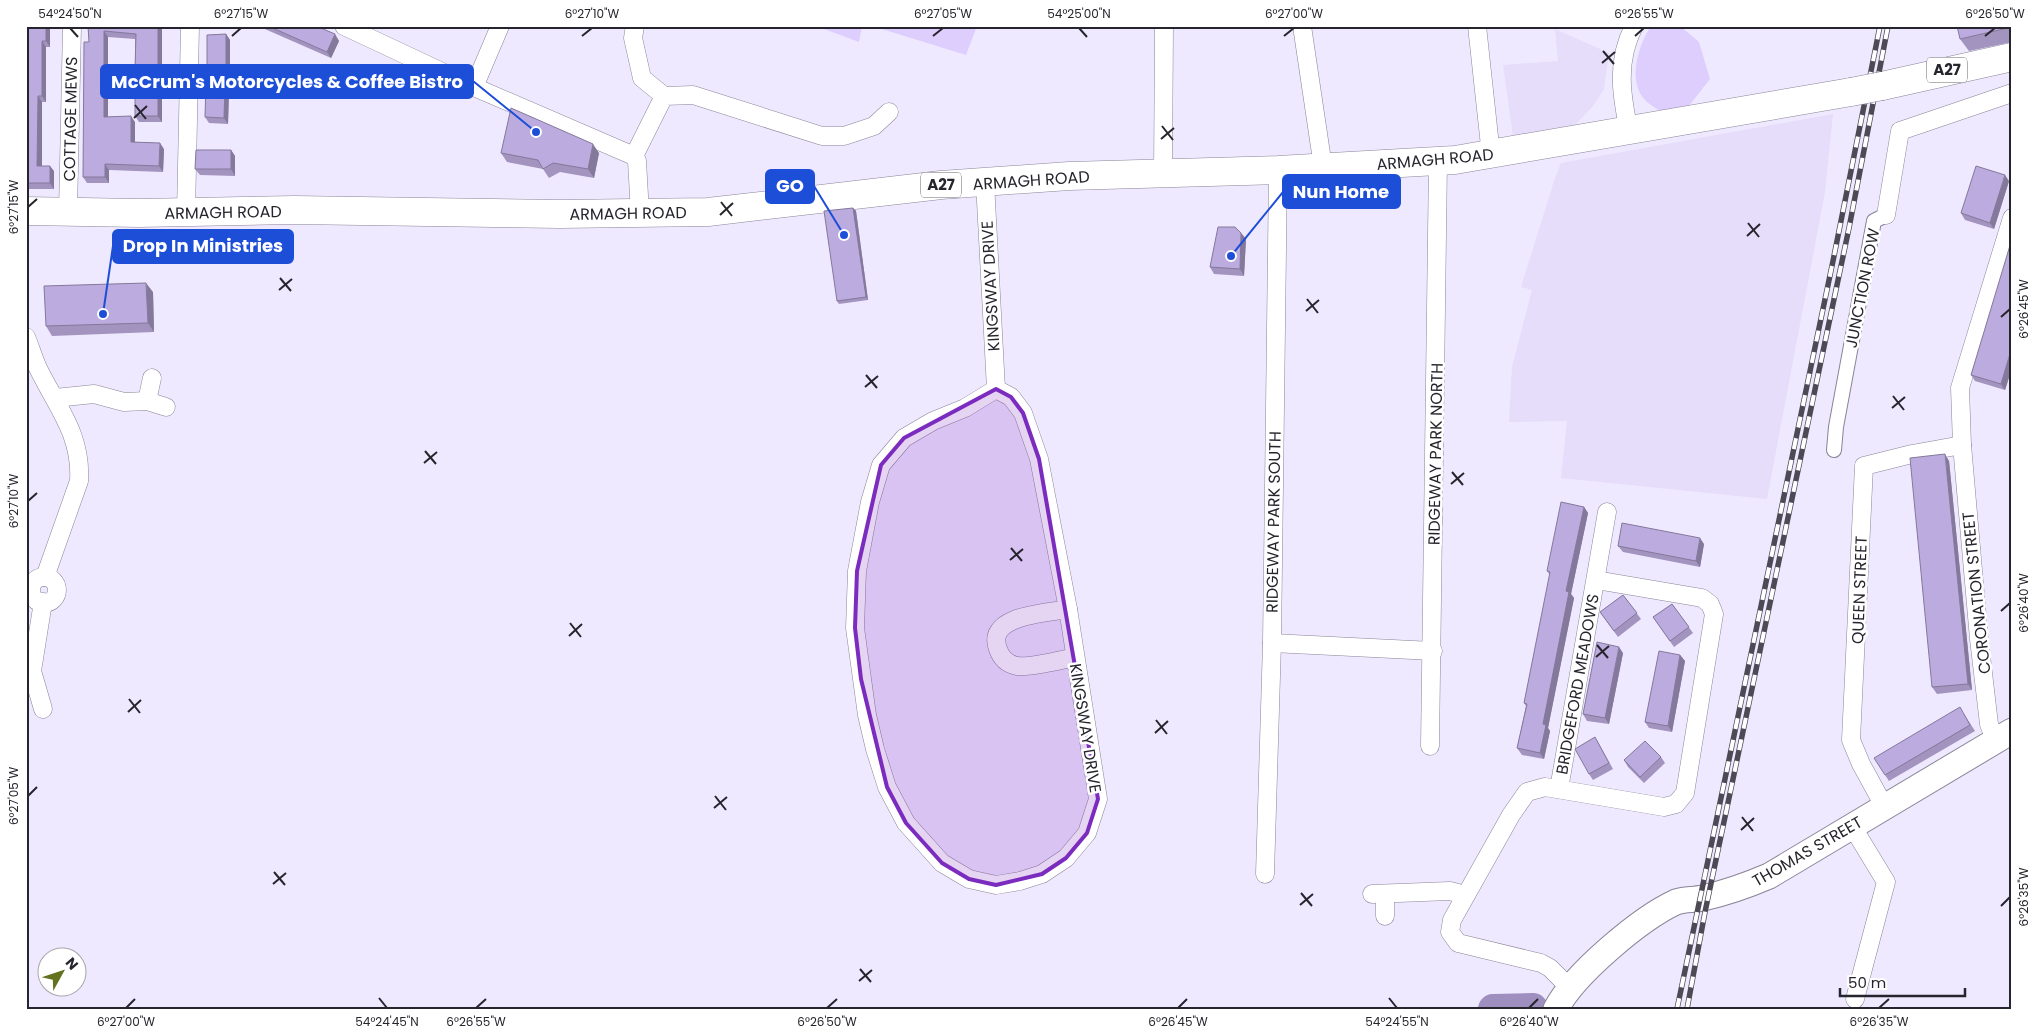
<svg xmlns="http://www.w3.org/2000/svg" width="2038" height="1035" font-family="Poppins,sans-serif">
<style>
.built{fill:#e5ddf9}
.green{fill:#ddcefd}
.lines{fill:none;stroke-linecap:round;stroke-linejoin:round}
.river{stroke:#9f8fc0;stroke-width:30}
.pedestrian-casing{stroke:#8a8497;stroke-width:16}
.minor-casing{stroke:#8a8497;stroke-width:19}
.secondary-casing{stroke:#8a8497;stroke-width:27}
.primary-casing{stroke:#8a8497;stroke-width:29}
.pedestrian{stroke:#fff;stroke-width:14}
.minor{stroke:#fff;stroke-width:18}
.secondary{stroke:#fff;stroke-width:25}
.primary{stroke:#fff;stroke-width:28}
.rail-casing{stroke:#4d4a55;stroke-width:5.5}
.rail{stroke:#fff;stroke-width:4;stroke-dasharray:11;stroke-linecap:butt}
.primary-bridge-casing{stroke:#8a8497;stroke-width:29;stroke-linecap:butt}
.primary-bridge{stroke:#fff;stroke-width:28}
.wall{fill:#a293bf;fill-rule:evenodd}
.shaded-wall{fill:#84789b}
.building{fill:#bcabde;stroke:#84789b;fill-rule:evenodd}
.marked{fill:#7b2cbf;fill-opacity:0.2;stroke:#7b2cbf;stroke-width:4;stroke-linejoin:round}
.ticks{fill:none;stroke:#26242c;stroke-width:2}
.labels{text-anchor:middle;stroke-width:5;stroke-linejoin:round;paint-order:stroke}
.shield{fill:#fff;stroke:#67666b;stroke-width:1}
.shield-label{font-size:15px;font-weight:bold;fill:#26242c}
.street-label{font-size:16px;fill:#26242c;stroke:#fff}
.leader{fill:none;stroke:#1d4ed8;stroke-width:2}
.callout-dot{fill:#1d4ed8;stroke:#fff;stroke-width:2}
.callout{fill:#1d4ed8;stroke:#1d4ed8;stroke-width:2}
.callout-label{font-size:18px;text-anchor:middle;font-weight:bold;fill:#fff}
.neatline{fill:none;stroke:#26242c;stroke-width:2}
.ticks-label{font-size:12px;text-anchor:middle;fill:#26242c}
</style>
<rect width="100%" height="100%" fill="#efe9ff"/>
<g class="built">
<path d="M1555 29 1609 53 1604 89 1593 106 1574 126 1513 136 1503 65 1558 61Z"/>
<path d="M1833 114 1825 192 1767 499 1561 478 1567 421 1509 422 1512 367 1532 290 1521 287 1555 178 1561 163Z"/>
</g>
<g class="green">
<path d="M816 26H862L859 42Z"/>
<path d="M872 26H977L966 55Z"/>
<path d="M1651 26H1680L1699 42 1710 79 1688 107C1681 108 1672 111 1665 111 1660 111 1655 108 1651 105 1625 88 1637 47 1651 26Z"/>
</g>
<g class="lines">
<path class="river" d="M1493 1009 1533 1008"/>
<g class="pedestrian-casing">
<path id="pedestrian" d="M1834 450 1836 427 1874 221 1886 215"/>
</g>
<g class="minor-casing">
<g id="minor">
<path d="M344 26 474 87 634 156 637 161 640 213"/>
<path d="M635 26 633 38 642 78 664 96"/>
<path d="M1302 26 1323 167"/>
<path d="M1477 26 1491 155"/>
<path d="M474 87 500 26"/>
<path d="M1629 131C1621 94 1616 61 1634 26"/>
<path d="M634 156 664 96 693 95 822 136H844L874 126 889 112"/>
<path d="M1163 174 1164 26"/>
<path d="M985 182 996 389 1011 397 1023 413 1039 459 1068 609 1098 799 1087 833 1066 858 1042 874 1020 881 996 885 969 879 942 863 906 823 887 787 875 749 867 715 855 628 857 571 870 502 881 465 904 438 933 421 965 408 996 389"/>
<path d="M68 212 72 26"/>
<path d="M186 213 190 26"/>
<path d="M1886 215 1900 131 2012 93"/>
<path d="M26 337C30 346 33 357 37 366 56 406 82 434 79 481L45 577"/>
<path d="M55 398 94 394 124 402 147 401 166 407"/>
<path d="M147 401 152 378"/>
<circle cx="44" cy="590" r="13"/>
<path d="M43 602 32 671 43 709"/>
<path d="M1068 609C1047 613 985 615 998 649 1001 658 1007 664 1017 666 1030 668 1060 660 1075 657"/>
<path d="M1272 643 1433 651"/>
<path d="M1995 740 1989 724 1979 639 1962 445 1960 388 2012 218"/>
<path d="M1430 746 1438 162"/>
<path d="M1559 789 1607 512"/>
<path d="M1884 806 1861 764 1851 740 1864 466 1912 454 1962 445"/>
<path d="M1852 826 1886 882 1855 999"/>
<path d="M1265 874 1272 643 1278 170"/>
<path d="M1372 894 1450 891 1465 895"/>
<path d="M1385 894V916"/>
<path d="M1570 988 1550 968 1541 963 1458 943 1450 932 1452 920 1511 815 1527 792 1545 787 1664 807 1676 804 1685 793 1714 614 1710 604 1702 598 1596 580"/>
</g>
</g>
<g class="secondary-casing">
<path id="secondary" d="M1556 1009C1574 974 1641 918 1676 902 1684 899 1694 900 1703 898 1725 893 1748 885 1769 876L2012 731"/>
</g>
<g class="primary-casing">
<g id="primary">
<path d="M1882 86 2012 57"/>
<path d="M26 211 139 213 294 210 560 214 708 212 941 185 1069 176 1278 170 1455 160 1851 92"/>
</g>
</g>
<use href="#pedestrian" class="pedestrian"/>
<use href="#minor" class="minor"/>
<use href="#secondary" class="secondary"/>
<use href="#primary" class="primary"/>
<g class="rail-casing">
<g id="rail">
<path d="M1677 1009 1833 261 1880 26"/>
<path d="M1687 1009 1705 912 1849 228 1888 26"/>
</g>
</g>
<use href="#rail" class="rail"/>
<g class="primary-bridge-casing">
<path id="primary-bridge" d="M1851 92 1882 86"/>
</g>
<use href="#primary-bridge" class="primary-bridge"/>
</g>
<g class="wall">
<path d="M26 26H50V47H46V102H42V166L54 171V189H26Z"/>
<path d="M88 26H162V122H139L135 116V97L108 96V117L135 122V142L164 149 163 172 109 170V183H87L83 177 89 42ZM108 37 135 39V69H108Z"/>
<path d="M258 26H316L339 41 331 58Z"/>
<path d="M396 26H405L404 29Z"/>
<path d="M2012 26V42L1969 51 1960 39Z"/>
<path d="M226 34 230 40V71H247L251 77V90H229L228 124 209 123 205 117 207 82Z"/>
<path d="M231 150 235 156V176L200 175 195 169Z"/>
<path d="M501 153H599L594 178 560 172 549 178 543 169 507 162Z"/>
<path d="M2009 181 1994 229 1965 220 1961 213Z"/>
<path d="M853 208 856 211 868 300 839 304 837 301Z"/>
<path d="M1241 233 1246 239 1244 276 1214 274 1210 267Z"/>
<path d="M2012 242V368L2005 390 1975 381 1971 375Z"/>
<path d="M153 292 154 332 52 336 46 326Z"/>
<path d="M1949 461 1972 690 1937 694 1932 687Z"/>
<path d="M1584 507 1588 513 1571 594 1574 598 1548 728 1550 731 1544 759 1522 755 1517 748 1526 706 1524 703 1550 575 1547 571Z"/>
<path d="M1704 544 1700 567 1623 552 1618 546Z"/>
<path d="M1623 595 1641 619 1618 637 1600 612Z"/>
<path d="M1672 604 1693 633 1674 647 1653 617Z"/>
<path d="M1623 653 1609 724 1587 721 1583 714Z"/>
<path d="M1680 655 1685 661 1672 732 1649 728 1645 722Z"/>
<path d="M1964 714 1975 731 1889 781 1885 775Z"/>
<path d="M1595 737 1599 744 1613 769 1593 780 1589 774Z"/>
<path d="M1661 757 1665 763 1644 783 1628 767 1624 760Z"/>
</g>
<g class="shaded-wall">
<path d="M46 26H50V47L46 41Z"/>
<path d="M158 26H162V122L158 116Z"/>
<path d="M104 31 108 37V75L104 70Z"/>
<path d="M226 34 230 40V77L226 71Z"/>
<path d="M335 34 339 41 331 58 327 52Z"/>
<path d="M42 41 46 47V102L42 96Z"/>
<path d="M247 71 251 77V90L247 84Z"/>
<path d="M225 84 229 90 228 124 224 118Z"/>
<path d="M104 90 108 96V123L104 117Z"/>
<path d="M38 96 42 102V172L37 166Z"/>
<path d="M131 116 135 122V148L131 142Z"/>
<path d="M160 143 164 149 163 172 159 166Z"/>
<path d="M593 144 599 153 594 178 588 169Z"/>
<path d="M231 150 235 156V176L231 169Z"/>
<path d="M105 164 109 170V183L105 177Z"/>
<path d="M50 166 54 171V189L50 183Z"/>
<path d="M2005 175 2009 181 1994 229 1990 223Z"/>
<path d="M853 208 856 211 868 300 866 297Z"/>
<path d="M1241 233 1246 239 1244 276 1240 269Z"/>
<path d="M146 283 153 292 154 332 148 323Z"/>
<path d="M2012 347V368L2005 390 2001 384Z"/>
<path d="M1945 454 1949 461 1972 690 1968 684Z"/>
<path d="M1584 507 1588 513 1571 594 1574 598 1548 728 1550 731 1544 759 1540 753 1543 724 1566 591Z"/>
<path d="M1700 538 1704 544 1700 567 1696 561Z"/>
<path d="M1619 647 1623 653 1609 724 1605 718Z"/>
<path d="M1680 655 1685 661 1672 732 1668 726Z"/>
</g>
<g class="building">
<path d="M26 26H46V41H42V96H38L37 166H50V183H26Z"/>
<path d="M88 26H158V116H135V91L104 90V117L131 116V142L160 143 159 166 105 164V177H83L84 42H89ZM104 31 136 34 135 69 104 70Z"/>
<path d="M268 26H316L335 34 327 52Z"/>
<path d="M1957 26H2012V27L1960 39Z"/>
<path d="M226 34V71H247V84H225L224 118 205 117 206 82H207V35Z"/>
<path d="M511 108 593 144 588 169 553 163 543 169 538 160 501 153Z"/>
<path d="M196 150H231V169H195Z"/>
<path d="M1976 166 2005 175 1990 223 1961 213Z"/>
<path d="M853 208 866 297 837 301 824 211Z"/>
<path d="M1218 227H1235L1241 233 1240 269 1210 267Z"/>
<path d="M2011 242H2012V347L2001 384 1971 375Z"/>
<path d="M146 283 148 323 46 326 44 286Z"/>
<path d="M1945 454 1968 684 1932 687 1910 458Z"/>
<path d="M1561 502 1584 507 1566 591 1569 592 1543 724 1546 725 1540 753 1517 748 1527 704 1524 703 1550 572 1547 571Z"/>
<path d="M1622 523 1700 538 1696 561 1618 546Z"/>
<path d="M1623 595 1637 613 1614 631 1600 612Z"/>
<path d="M1672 604 1689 627 1670 641 1653 617Z"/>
<path d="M1597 642 1619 647 1605 718 1583 714Z"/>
<path d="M1659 651 1680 655 1668 726 1645 722Z"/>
<path d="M1960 707 1970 725 1885 775 1874 758Z"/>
<path d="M1595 737 1609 763 1589 774 1575 749Z"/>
<path d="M1645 741 1661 757 1640 777 1624 760Z"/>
</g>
<path class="marked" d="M996 389 1011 397 1023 413 1039 459 1098 799 1087 833 1066 858 1042 874 996 885 969 879 942 863 906 823 887 787 861 679 855 628 857 571 881 465 904 438Z"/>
<path class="ticks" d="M70 28 78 37M1079 28 1087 37M232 36 241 28M582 36 592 28M933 36 943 28M1284 36 1294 28M1635 36 1644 28M1985 36 1995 28M1603 51 1614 64M1602 63 1615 52M135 105 146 119M134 118 147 106M1162 126 1173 140M1161 139 1174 128M721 202 732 216M28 207 37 199M720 215 733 203M1748 223 1759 237M1747 236 1760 224M280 278 291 291M279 290 292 279M1307 299 1318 313M1306 311 1319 300M2001 317 2010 309M866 375 877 388M865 387 878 376M1893 396 1904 410M1892 408 1905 397M425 451 436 464M424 463 437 452M1452 472 1463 485M1451 484 1464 473M28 501 37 493M1011 548 1022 561M1010 560 1023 549M2001 611 2010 603M570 623 581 637M569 636 582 624M1597 645 1608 658M1596 657 1609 646M129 699 140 713M128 712 141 700M1156 720 1167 734M1155 733 1168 721M28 796 37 787M715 796 726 810M714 808 727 797M1742 817 1753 831M1741 830 1754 818M274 872 285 885M273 884 286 873M1301 893 1312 906M1300 905 1313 894M2001 906 2010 897M860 969 871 982M859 981 872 970M379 998 387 1008M1389 998 1397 1008M126 1008 135 999M476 1008 486 999M827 1008 837 999M1178 1008 1187 999M1529 1008 1538 999M1879 1008 1889 999"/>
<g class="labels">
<g class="shield">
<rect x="1927" y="57.5" width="40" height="25" rx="4"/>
<rect x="921" y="172.5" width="40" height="25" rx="4"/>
</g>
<g class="shield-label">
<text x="1947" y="75">A27</text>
<text x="941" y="190">A27</text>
</g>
<g class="street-label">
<text transform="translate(70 119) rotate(-89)" y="6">COTTAGE MEWS</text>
<text transform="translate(1435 159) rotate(-5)" y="6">ARMAGH ROAD</text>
<text transform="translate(1031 180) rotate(-4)" y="6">ARMAGH ROAD</text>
<text transform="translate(223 212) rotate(-1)" y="6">ARMAGH ROAD</text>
<text transform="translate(628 213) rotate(-1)" y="6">ARMAGH ROAD</text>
<text transform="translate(990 286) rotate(-93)" y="6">KINGSWAY DRIVE</text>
<text transform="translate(1862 288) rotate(-79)" y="6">JUNCTION ROW</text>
<text transform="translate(1435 454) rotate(-89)" y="6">RIDGEWAY PARK NORTH</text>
<text transform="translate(1273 522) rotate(-89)" y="6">RIDGEWAY PARK SOUTH</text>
<text transform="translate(1859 590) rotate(-88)" y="6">QUEEN STREET</text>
<text transform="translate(1976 593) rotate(-96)" y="6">CORONATION STREET</text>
<text transform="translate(1577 684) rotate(-80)" y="6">BRIDGEFORD MEADOWS</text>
<text transform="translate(1086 728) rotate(81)" y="6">KINGSWAY DRIVE</text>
<text transform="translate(1807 851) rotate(-30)" y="6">THOMAS STREET</text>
</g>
</g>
<path class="leader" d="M536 132L473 81M844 235L814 186M1231 256L1283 192M103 314L113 246"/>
<g class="callout-dot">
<circle cx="536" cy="132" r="5"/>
<circle cx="844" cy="235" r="5"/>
<circle cx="1231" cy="256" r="5"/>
<circle cx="103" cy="314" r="5"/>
</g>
<g class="callout">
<rect x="101" y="65" width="372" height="33" rx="5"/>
<rect x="766" y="170" width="48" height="33" rx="5"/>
<rect x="1283" y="175" width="117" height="33" rx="5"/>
<rect x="113" y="230" width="180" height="33" rx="5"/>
</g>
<g class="callout-label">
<text x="287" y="88">McCrum's Motorcycles &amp; Coffee Bistro</text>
<text x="790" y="192">GO</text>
<text x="1341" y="198">Nun Home</text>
<text x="203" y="252">Drop In Ministries</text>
</g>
<rect width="2038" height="1035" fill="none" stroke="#ffffff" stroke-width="55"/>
<g transform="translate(62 972) rotate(50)"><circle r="24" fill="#ffffff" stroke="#a8a7ab"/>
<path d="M0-4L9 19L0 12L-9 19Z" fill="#62721e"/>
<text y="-8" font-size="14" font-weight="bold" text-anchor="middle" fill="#26242c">N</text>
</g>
<path d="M1840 988v8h125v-8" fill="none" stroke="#26242c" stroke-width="2.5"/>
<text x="1848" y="988" font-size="15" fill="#26242c" stroke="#ffffff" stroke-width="4" paint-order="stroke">50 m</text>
<rect x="28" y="28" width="1982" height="980" class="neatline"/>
<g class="ticks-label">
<text x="70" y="18">54°24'50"N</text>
<text x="241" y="18">6°27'15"W</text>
<text x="592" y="18">6°27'10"W</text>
<text x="943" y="18">6°27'05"W</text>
<text x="1079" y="18">54°25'00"N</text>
<text x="1294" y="18">6°27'00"W</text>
<text x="1644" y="18">6°26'55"W</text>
<text x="1995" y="18">6°26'50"W</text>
<text transform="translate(14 207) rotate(-90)" y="4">6°27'15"W</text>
<text transform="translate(2024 309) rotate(-90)" y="4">6°26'45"W</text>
<text transform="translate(14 501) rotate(-90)" y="4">6°27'10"W</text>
<text transform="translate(2024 603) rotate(-90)" y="4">6°26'40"W</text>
<text transform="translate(14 796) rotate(-90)" y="4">6°27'05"W</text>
<text transform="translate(2024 897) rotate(-90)" y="4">6°26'35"W</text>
<text x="126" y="1026">6°27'00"W</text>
<text x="387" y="1026">54°24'45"N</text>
<text x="476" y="1026">6°26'55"W</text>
<text x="827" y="1026">6°26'50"W</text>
<text x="1178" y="1026">6°26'45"W</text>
<text x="1397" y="1026">54°24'55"N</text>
<text x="1529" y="1026">6°26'40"W</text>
<text x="1879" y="1026">6°26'35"W</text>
</g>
</svg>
